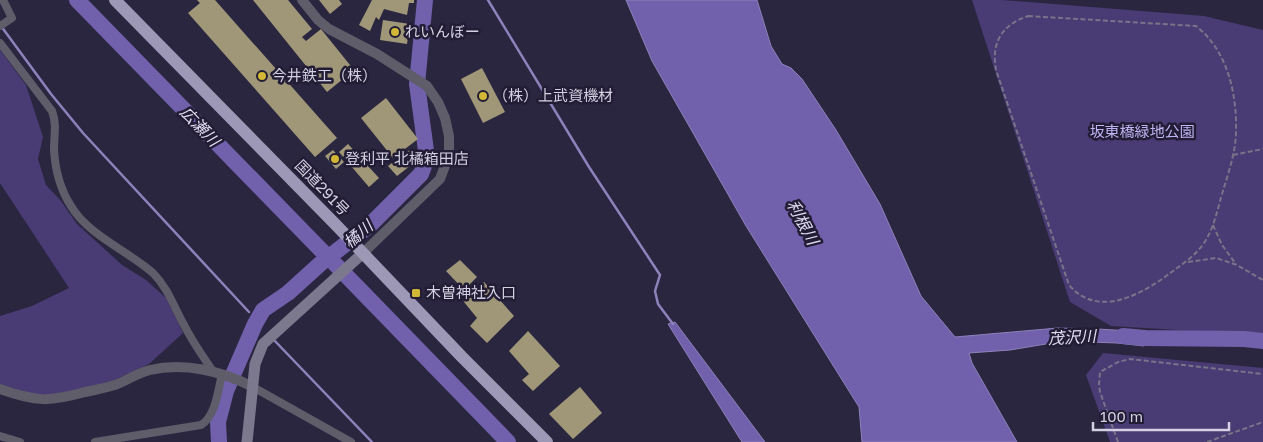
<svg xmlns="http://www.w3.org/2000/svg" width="1263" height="442" font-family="'Golos Text','Noto Sans JP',sans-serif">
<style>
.green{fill:#493b74}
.water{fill:#7160ab;stroke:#8e82bb}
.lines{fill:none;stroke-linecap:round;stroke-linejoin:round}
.stream{stroke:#8e82bb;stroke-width:2.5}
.river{stroke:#7160ab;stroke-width:16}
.building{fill:#9f9777}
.path{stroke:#78748a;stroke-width:2;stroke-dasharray:5 2.5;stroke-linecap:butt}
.minor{stroke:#5f5d6a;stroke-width:8}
.tertiary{stroke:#5f5d6a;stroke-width:10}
.secondary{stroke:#7c798e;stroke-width:11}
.trunk{stroke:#9c98b6;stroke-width:12}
.poi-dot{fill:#d2b735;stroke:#221c35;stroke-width:2}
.labels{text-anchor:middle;stroke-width:5;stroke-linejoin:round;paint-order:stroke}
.poi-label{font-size:15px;fill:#d3d0e1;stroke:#221c35;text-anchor:start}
.park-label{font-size:15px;fill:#bfb4f2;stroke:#221c35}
.street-label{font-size:15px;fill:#d3d0e1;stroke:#221c35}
.water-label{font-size:16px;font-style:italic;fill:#e1def3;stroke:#221c35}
</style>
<rect width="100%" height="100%" fill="#2b2640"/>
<g class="green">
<path d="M972 0H1002L1204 16 1263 30V335L1111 326 1070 302Z"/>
<path d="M0 50 26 85 43 137 38 159 46 185 61 201 77 224 122 265 146 280 166 298 183 333 149 364 112 381 66 394 35 395 0 384V316L32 306 69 288 0 183Z"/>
<path d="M1103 353 1263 368V442H1110L1086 375Z"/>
</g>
<g class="water">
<path d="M626 0H757L771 46 782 64 791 68 802 79 836 130 880 204 921 296 955 337 1058 328 1098 329 1145 332 1144 346 1117 343 1064 341 1010 350 969 353 972 363 1017 442H862L859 407 746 226 652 61Z"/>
<path d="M675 322 765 442H742L668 324Z"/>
</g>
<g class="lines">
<g class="stream">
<path d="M488 0 589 167 660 275 655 291 658 304 673 324"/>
<path d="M1 26 51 94 83 133 249 312"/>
<path d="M273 339 372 442"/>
</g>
<g class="river">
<path d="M77 0 323 252"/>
<path d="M335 264 508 442"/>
<path d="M1123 336 1145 338 1244 339 1263 341"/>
<path d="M219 442 218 422 226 391 255 324 263 310 288 293 320 264 370 225 421 174 427 158 417 84 425 0"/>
</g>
</g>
<g class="building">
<path d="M197 0H215L337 138 315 157 188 13 200 3Z"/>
<path d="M253 0H288L312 29 302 37 306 41 321 29 354 70 327 92Z"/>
<path d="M319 0H339L342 4 330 14Z"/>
<path d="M372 0H414V3H409L407 15 384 9 379 20 376 17 370 31 359 25Z"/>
<path d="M383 20 410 24 407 44 380 40Z"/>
<path d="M482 68 505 112 483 123 461 79Z"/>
<path d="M386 98 418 139 393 158 361 118Z"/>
<path d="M348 144 379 178 369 187 339 152Z"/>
<path d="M411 149 419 159 397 176 388 166Z"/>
<path d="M333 150 344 162 336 169 325 156Z"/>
<path d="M460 260 477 277 464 290 446 271Z"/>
<path d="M484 282 514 316 487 343 470 326 477 318 464 302Z"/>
<path d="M528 331 560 366 533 391 522 380 529 374 509 351Z"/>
<path d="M580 387 602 413 573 439 549 414Z"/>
</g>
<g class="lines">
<g class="path">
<path d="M1028 16 1196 26C1227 50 1237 93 1236 131 1236 152 1228 174 1222 194 1217 211 1214 228 1204 243 1196 255 1184 263 1173 271 1144 293 1099 320 1069 285L996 70C991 42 1002 25 1028 16Z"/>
<path d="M1233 155 1263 149"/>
<path d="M1213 225 1222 245 1236 264"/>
<path d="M1188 262 1216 258 1237 265 1263 280"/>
<path d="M1118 442 1100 392 1099 384 1100 372 1118 362 1130 359 1263 374"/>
<path d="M1207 442 1263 422"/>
</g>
<g class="minor">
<path d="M0 26 12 18 3 0"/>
<path d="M0 43 52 111C57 124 54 135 54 149 55 169 60 189 71 206 88 235 128 251 153 273 168 288 174 307 184 325 192 341 202 355 212 370"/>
<path d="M253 387 351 442"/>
<path d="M0 436 20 442"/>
<path d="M95 442 201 425C216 416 218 390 222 374"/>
</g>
<g class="tertiary">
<path d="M302 0 318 20 329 29 377 54 427 86 438 102 445 118 449 136V149L446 163 440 179 362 254"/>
<path d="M0 389C36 402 49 402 85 392 95 390 105 388 115 385 126 381 137 373 150 370 184 362 222 371 253 387"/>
</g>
<path class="secondary" d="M247 442 255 364 263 344 362 254"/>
<path class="trunk" d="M115 0 337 226 462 357 547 442"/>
</g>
<g class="poi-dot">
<circle cx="395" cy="32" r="5"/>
<circle cx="262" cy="76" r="5"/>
<circle cx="483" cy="96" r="5"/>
<circle cx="335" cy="159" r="5"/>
<rect x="411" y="288" width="10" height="10" rx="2.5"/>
</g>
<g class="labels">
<g class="poi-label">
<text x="405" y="37">れいんぼー</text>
<text x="272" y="81">今井鉄工（株）</text>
<text x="493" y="101">（株）上武資機材</text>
<text x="345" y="164">登利平 北橘箱田店</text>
<text x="426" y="298">木曽神社入口</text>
</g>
<g class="park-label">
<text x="1142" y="137">坂東橋緑地公園</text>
</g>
<g class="street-label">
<text transform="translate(322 188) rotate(46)" y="5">国道291号</text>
</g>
<g class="water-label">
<text transform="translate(200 126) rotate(46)" y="6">広瀬川</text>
<text transform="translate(803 222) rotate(62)" y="6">利根川</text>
<text transform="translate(358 234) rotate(-40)" y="6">橘川</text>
<text transform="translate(1072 337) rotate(-3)" y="6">茂沢川</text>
</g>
</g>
<path d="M1093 422v8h136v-8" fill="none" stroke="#d3d0e1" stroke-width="2.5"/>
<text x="1100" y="422" font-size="15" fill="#d3d0e1" stroke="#221c35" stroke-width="4" paint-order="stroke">100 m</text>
</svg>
